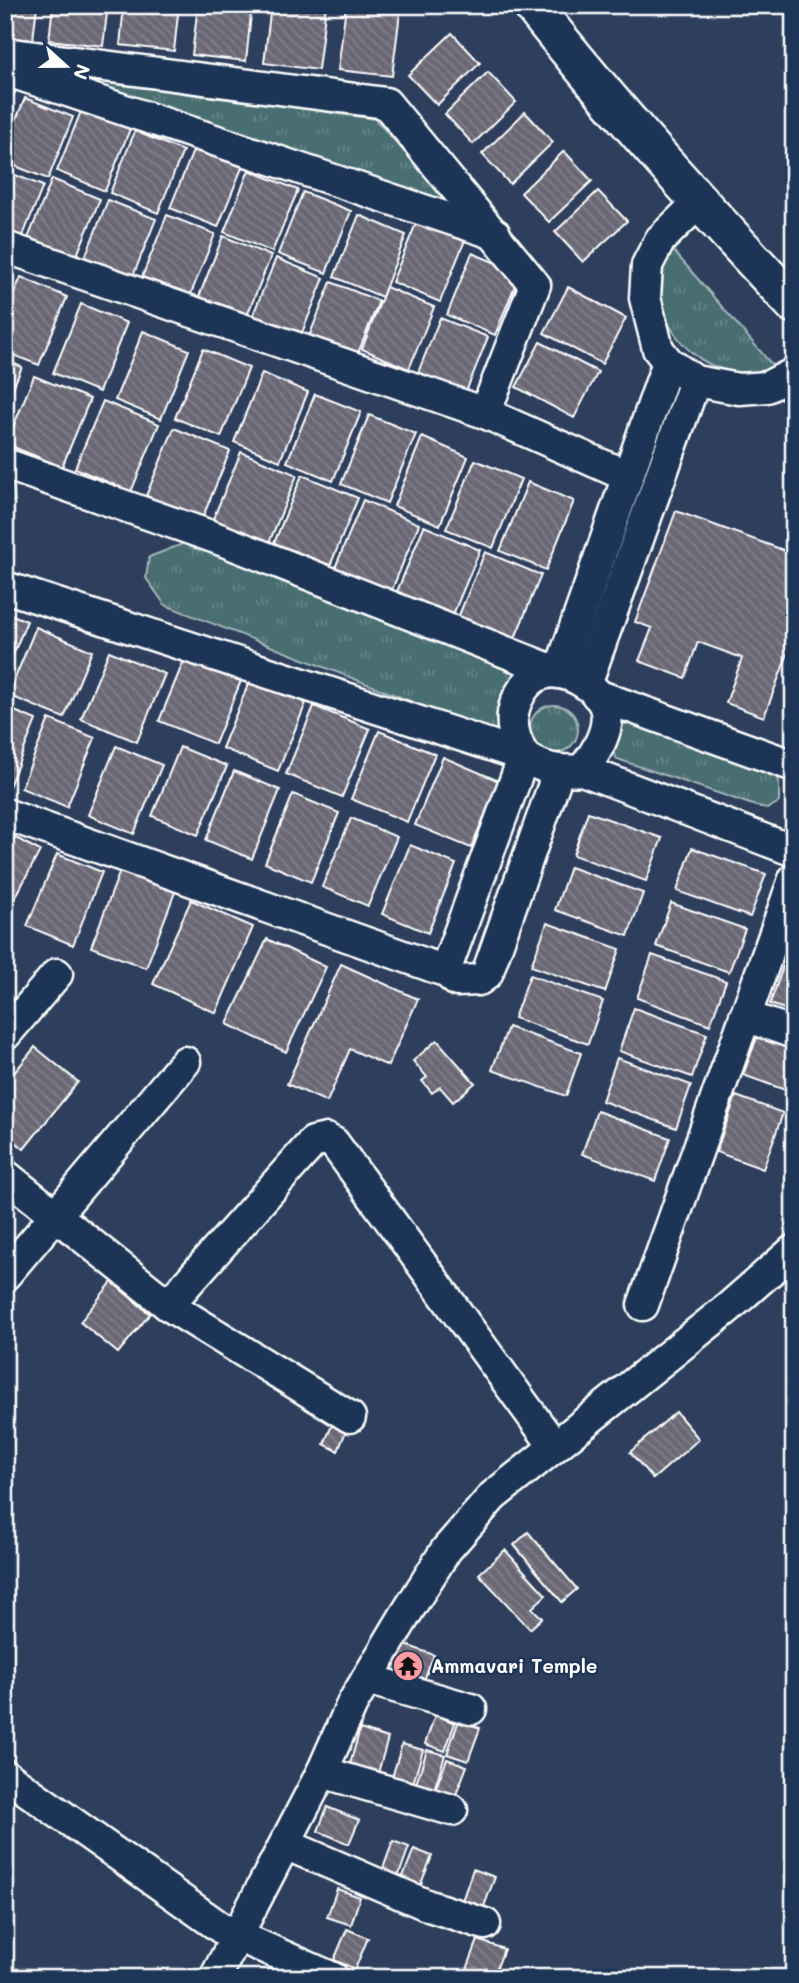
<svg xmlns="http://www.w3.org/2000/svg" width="799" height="1983" font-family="Mali,sans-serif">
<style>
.grass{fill:url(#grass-tufts);stroke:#a4b6b8;stroke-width:2}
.water{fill:#426b8a;stroke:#8ea6b9;stroke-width:2}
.building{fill:url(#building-back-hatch);stroke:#fff;stroke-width:2}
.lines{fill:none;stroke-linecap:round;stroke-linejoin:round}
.minor-casing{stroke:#fff;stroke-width:35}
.major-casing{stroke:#fff;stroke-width:42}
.minor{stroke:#1d3557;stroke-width:30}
.major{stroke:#1d3557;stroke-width:37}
.labels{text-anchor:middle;stroke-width:5;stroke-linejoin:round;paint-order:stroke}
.poi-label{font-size:19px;font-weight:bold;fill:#fff;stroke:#1d3557;text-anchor:start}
</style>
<defs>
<pattern id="grass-tufts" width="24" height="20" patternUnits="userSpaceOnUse" patternTransform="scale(1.75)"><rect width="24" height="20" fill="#4a6e71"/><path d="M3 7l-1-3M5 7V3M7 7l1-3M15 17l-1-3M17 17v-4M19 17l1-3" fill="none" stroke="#658486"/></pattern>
<pattern id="building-back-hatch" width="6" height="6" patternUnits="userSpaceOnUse" patternTransform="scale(1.75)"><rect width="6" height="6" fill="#6b6875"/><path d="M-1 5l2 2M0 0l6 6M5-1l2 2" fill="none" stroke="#817f8a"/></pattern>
</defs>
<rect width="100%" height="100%" fill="#2d3f5d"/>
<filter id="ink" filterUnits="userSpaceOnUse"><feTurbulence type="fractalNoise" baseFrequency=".0143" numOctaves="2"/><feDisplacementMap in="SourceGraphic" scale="14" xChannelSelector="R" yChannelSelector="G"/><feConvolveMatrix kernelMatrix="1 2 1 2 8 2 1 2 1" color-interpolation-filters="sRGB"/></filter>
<g filter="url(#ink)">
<g class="grass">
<path d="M57 72 375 119 450 203Z"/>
<path d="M672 249 773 366C769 368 763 373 759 374 751 377 739 374 731 372 689 363 653 320 661 275 663 266 668 257 672 249Z"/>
<path d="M195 539 522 669 495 734 165 605 146 578 149 557Z"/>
<circle cx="554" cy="729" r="24"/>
<path d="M624 724H634L774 774 779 781V802L767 809 756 806 617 759 612 751 616 728Z"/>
</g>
<path class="water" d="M5 473 11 476 15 501 5 504Z"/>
<g class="building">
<path d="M5 5H37L33 40 5 37Z"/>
<path d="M53 5H108L103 46 49 40Z"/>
<path d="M124 5H179L174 51 120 45Z"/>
<path d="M198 5H252L246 61 192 55Z"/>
<path d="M271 5H326L318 70 264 63Z"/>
<path d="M346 5H401L392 76 338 70Z"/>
<path d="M452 33 480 63 437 105 408 75Z"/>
<path d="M488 72 516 102 473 144 445 114Z"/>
<path d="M5 88 15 92 5 116Z"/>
<path d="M25 98 73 117 48 179 5 162V146Z"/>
<path d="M82 109 130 129 105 191 57 171Z"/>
<path d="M525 112 553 142 510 184 482 154Z"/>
<path d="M135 131 183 151 158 213 110 193Z"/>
<path d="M195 146 243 165 218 227 170 208Z"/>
<path d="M564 151 592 181 549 222 521 193Z"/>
<path d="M249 170 298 190 272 252 224 232Z"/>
<path d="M5 171 43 186 18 248 5 243Z"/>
<path d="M52 179 100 199 75 260 27 241Z"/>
<path d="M598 191 627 221 583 262 555 232Z"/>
<path d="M303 192 351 211 326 273 278 254Z"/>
<path d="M108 200 156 219 131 281 83 262Z"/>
<path d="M167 215 215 234 190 296 142 277Z"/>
<path d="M359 215 406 235 382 297 334 277Z"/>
<path d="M417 221 465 240 440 302 392 282Z"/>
<path d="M223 236 271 256 246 318 198 299Z"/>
<path d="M472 253 520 273 495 335 447 315Z"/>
<path d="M276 258 324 278 299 340 251 320Z"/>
<path d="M21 277 67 297 39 365 5 352V315Z"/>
<path d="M331 282 379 301 354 363 306 344Z"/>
<path d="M386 287 434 307 409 369 362 349Z"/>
<path d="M568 287 626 318 602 364 544 333Z"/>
<path d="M81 304 127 323 99 392 53 373Z"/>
<path d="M440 318 488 337 463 399 415 380Z"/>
<path d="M143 331 189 350 161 419 115 400Z"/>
<path d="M540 342 598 372 574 418 516 387Z"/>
<path d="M203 349 249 368 221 437 175 418Z"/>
<path d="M5 360 22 367 5 406Z"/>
<path d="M262 373 308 392 280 461 234 442Z"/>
<path d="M34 376 90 399 62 467 6 444Z"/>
<path d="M315 394 361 412 333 481 287 462Z"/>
<path d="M103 401 159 424 131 492 75 468Z"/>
<path d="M369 415 416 434 387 503 341 484Z"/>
<path d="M174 428 230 451 202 519 146 496Z"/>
<path d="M422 437 468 457 440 525 394 506Z"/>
<path d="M241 452 297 475 269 543 213 519Z"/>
<path d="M475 460 521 479 493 548 446 529Z"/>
<path d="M302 475 358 498 330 566 274 543Z"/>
<path d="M528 482 574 501 546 570 500 551Z"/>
<path d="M363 500 419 524 391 592 335 568Z"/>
<path d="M676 511 794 554V637L764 717 726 703 742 658 698 642 685 678 639 661 652 628 635 622Z"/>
<path d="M424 526 480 550 452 617 396 594Z"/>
<path d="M485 552 541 575 513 643 457 620Z"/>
<path d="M5 612 27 621 5 674Z"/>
<path d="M36 627 92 651 64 718 8 695Z"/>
<path d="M109 651 165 674 137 742 81 719Z"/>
<path d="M187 653 243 676 215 744 159 721Z"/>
<path d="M250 680 306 703 278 771 222 748Z"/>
<path d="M314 706 370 729 342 797 286 774Z"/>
<path d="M5 707 36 720 8 789 5 788Z"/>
<path d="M49 719 95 738 67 807 21 788Z"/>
<path d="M379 731 435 754 407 822 351 799Z"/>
<path d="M116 746 162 765 134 834 88 815Z"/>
<path d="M180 747 227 766 198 835 152 816Z"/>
<path d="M443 757 499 781 471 848 415 825Z"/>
<path d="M234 771 280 790 252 859 206 840Z"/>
<path d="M293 794 339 813 311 882 265 863Z"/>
<path d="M588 812 662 838 646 881 573 855Z"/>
<path d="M351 818 397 837 368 906 322 887Z"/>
<path d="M5 832 40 851 13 902 5 898Z"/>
<path d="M410 845 456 864 428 933 382 914Z"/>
<path d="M692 848 766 874 750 917 677 891Z"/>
<path d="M57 854 102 872 73 945 27 926Z"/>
<path d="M123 863 178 884 146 968 91 947Z"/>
<path d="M570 867 643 893 628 936 555 910Z"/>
<path d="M191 900 253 927 216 1013 153 984Z"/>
<path d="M671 903 745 929 729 972 656 946Z"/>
<path d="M547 923 620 949 605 992 531 966Z"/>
<path d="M267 939 326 967 286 1052 227 1024Z"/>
<path d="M652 955 726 981 710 1025 637 998Z"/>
<path d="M785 961 794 964V1012L770 1004Z"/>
<path d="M341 964 418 999 388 1066 350 1049 327 1102 287 1084Z"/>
<path d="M530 975 603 1001 588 1044 514 1018Z"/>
<path d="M634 1008 707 1034 692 1077 619 1051Z"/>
<path d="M508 1027 581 1053 566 1096 492 1070Z"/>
<path d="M759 1032 794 1045V1093L743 1075Z"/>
<path d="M437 1040 475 1083 453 1102 440 1087 432 1093 422 1081 427 1077 413 1061Z"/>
<path d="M35 1047 78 1082 24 1149 5 1133V1084Z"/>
<path d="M617 1058 691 1085 676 1128 602 1101Z"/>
<path d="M736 1096 783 1113 763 1169 716 1152Z"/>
<path d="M597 1111 670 1138 655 1181 582 1154Z"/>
<path d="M112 1282 150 1314 118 1353 80 1322Z"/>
<path d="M676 1412 699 1439 653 1479 630 1452Z"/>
<path d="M332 1425 346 1431 338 1451 324 1444Z"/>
<path d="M528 1532 577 1589 562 1602 514 1545Z"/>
<path d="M505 1550 546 1595 532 1608 542 1618 530 1629 479 1574Z"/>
<path d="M395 1641 434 1655 420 1690 383 1676Z"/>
<path d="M435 1715 455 1723 445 1751 425 1744Z"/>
<path d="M459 1720 480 1728 468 1761 447 1754Z"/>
<path d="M360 1729 388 1738 376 1780 348 1771Z"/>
<path d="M402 1744 423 1750 412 1787 391 1781Z"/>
<path d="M427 1750 445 1755 433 1793 415 1787Z"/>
<path d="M447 1759 467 1766 455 1797 435 1790Z"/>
<path d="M327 1807 359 1820 349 1844 318 1831Z"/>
<path d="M393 1841 409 1847 397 1880 381 1874Z"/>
<path d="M414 1849 432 1856 418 1891 400 1884Z"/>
<path d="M473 1869 495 1877 483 1909 462 1901Z"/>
<path d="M337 1889 360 1897 351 1925 327 1917Z"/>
<path d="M347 1929 368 1938 355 1969 334 1960Z"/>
<path d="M478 1940 504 1949 493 1978H481L466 1972Z"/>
</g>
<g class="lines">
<g class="minor-casing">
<g id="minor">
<path d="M5 53 386 103 535 285 485 413"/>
<path d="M5 70 495 234"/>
<path d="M699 202 660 240 647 265 645 298 658 349 668 362 695 381 739 389 767 387 794 373"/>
<path d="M5 247 485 413 627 476"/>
<path d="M5 464 219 539 559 673 668 362"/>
<path d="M5 587 524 756C542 769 559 772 582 770 595 755 612 728 605 707 598 686 564 667 543 674 529 678 520 692 515 705 509 722 515 741 524 756"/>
<path d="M586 684 695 381"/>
<path d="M597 695 794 766"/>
<path d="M582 770 794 851"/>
<path d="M5 814 445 971 457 981 479 980 487 974 559 770"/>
<path d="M445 971 524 756"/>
<path d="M745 1016 794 1033"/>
<path d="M5 1035 57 974"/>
<path d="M5 1175 168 1305 350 1417"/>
<path d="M5 1275 185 1062"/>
<path d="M168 1305 313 1142 326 1139 334 1143 554 1446"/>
<path d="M643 1305 794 879"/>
<path d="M367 1679 471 1709"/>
<path d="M322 1772 452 1810"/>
<path d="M5 1775 224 1930 333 1978"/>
<path d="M285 1844 429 1906 485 1924"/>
<path d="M215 1978 322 1772 352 1704 404 1617 446 1550 493 1496 728 1308 794 1250"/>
</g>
</g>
<g class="major-casing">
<path id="major" d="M532 5C614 109 703 207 794 304"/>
</g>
<use href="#minor" class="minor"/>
<use href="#major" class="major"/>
</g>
</g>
<defs>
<g id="temple-disc" transform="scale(1.575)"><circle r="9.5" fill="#ff9aa2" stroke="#1d3557"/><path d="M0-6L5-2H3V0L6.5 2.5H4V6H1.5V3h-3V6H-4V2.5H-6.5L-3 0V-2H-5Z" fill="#111"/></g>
</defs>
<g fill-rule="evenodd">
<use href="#temple-disc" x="408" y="1666"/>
</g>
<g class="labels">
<g class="poi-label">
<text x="431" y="1673">Ammavari Temple</text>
</g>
</g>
<rect width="799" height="1983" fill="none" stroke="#1d3557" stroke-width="28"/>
<rect x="14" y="14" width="771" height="1955" fill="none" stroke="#fff" stroke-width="2.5" filter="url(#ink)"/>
<g transform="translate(66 66) rotate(111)" stroke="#1d3557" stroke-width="5" paint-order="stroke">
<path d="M0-5L12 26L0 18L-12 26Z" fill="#ffffff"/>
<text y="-10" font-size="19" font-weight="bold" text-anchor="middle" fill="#ffffff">N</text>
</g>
</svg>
